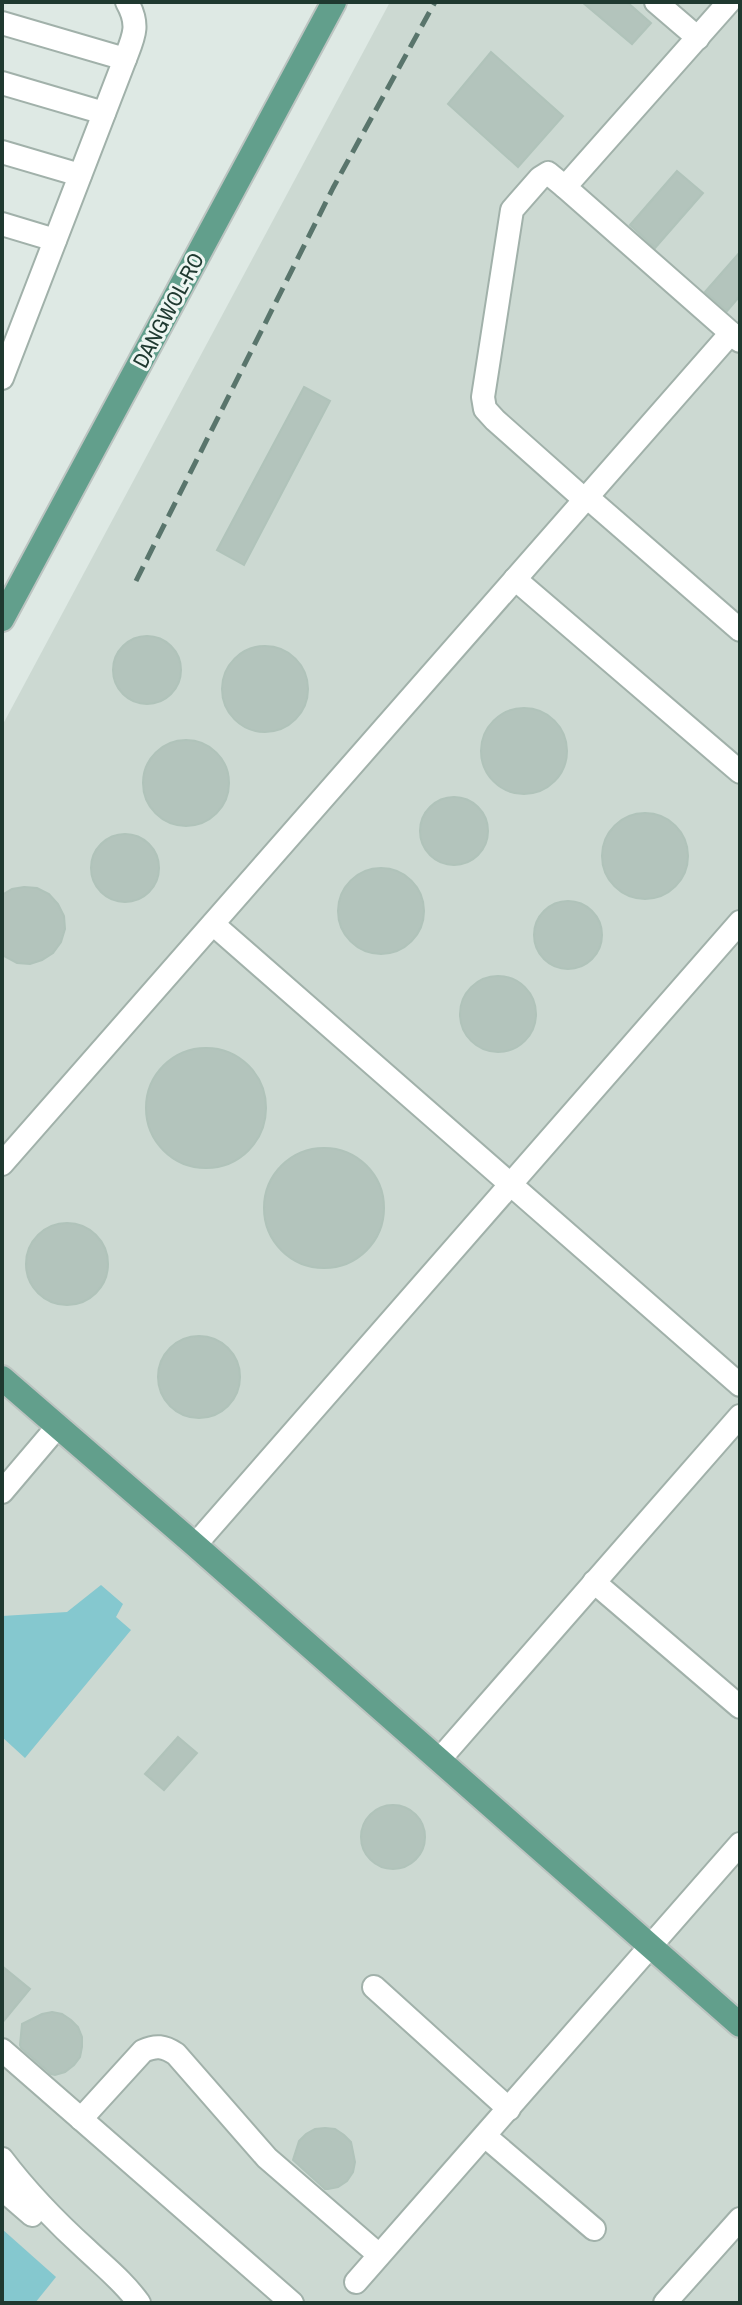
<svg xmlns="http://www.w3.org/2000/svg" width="742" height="2305" font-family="'Archivo Narrow',sans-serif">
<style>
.built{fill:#ccd9d2}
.water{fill:#85c8cf}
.building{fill:#b3c4bc;stroke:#b0c3ba;stroke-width:2}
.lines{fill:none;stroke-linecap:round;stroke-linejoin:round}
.minor-casing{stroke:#a1b1aa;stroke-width:26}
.major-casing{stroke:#bcc4c1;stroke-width:28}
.minor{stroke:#fff;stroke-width:22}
.major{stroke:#629f8c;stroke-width:24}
.rail{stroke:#59756c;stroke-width:5;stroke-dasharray:16 8;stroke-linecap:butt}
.labels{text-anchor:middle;stroke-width:6;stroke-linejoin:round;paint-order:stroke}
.street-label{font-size:22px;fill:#1f3930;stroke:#eef6f2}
</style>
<rect width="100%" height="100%" fill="#dee9e4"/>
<path class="built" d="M390 2H740V2303H2V726Z"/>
<g class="water">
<path d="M101 1585 123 1604 116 1617 131 1630 25 1758 2 1737V1616L67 1612Z"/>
<path d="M2 2229 56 2277 35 2303H2Z"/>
</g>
<g class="building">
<path d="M582 2H627L651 23 632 44Z"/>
<path d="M491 52 563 116 518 167 448 104Z"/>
<path d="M677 171 703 193 655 248 630 225Z"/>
<path d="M740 252V296L727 311 705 292Z"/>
<path d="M304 387 330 401 244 565 217 550Z"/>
<circle cx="147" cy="670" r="34"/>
<circle cx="265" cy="689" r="43"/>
<circle cx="524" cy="751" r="43"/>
<circle cx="186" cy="783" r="43"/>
<circle cx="454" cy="831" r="34"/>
<circle cx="645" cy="856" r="43"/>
<circle cx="125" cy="868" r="34"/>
<circle cx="381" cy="911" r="43"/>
<path d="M24 887 37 888 49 894 58 904 64 916 65 929 61 942 53 953 42 960 30 964 17 963 2 955V895L12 889Z"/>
<circle cx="568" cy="935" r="34"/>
<circle cx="498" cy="1014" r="38"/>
<circle cx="206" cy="1108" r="60"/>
<circle cx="324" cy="1208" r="60"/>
<circle cx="67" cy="1264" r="41"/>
<circle cx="199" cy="1377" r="41"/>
<path d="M178 1737 197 1753 164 1790 145 1774Z"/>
<circle cx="393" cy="1837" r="32"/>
<path d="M2 1966 30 1989 2 2023Z"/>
<path d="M52 2012 62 2014 71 2020 78 2027 82 2037V2047L80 2057 74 2065 65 2072 55 2075 51 2074 21 2048 20 2045 22 2024 42 2014Z"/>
<path d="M325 2128 335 2129 344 2135 351 2142 355 2162 353 2172 347 2181 338 2187 328 2189H325L293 2160 299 2141 306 2134 315 2129Z"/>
</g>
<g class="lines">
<g class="minor-casing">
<g id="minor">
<path d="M656 2 698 38"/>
<path d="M729 2 565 187 740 341"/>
<path d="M2 23 125 59 2 378"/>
<path d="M125 59C134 36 140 25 127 2"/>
<path d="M2 83 104 113"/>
<path d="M2 152 80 175"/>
<path d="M565 187 548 173 540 178 512 210 483 397 485 409 495 420 585 500"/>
<path d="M2 224 55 240"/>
<path d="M587 497 740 630"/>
<path d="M515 579 740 772"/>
<path d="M213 924 740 1385"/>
<path d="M2 1164 731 333"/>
<path d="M2 1492 58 1426"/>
<path d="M195 1545 740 922"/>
<path d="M594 1582 740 1707"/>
<path d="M439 1760 740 1416"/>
<path d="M374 1987 509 2109"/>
<path d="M2 2050 292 2303"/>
<path d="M81 2119 143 2051C156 2045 164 2046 176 2054L267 2158 379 2255"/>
<path d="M485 2136 594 2229"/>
<path d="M2 2159C27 2192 56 2222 87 2250 106 2268 124 2282 139 2303"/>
<path d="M2 2189 32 2215"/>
<path d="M356 2282 740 1844"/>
<path d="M665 2303 740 2219"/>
</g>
</g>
<g class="major-casing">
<g id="major">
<path d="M2 619 334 2"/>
<path d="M2 1378 195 1545 740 2025"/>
</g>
</g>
<use href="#minor" class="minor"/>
<use href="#major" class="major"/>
<path class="rail" d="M136 581 333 188 435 2"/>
</g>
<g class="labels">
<g class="street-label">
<text transform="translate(168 310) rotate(-62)" y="8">DANGWOL-RO</text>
</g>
</g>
<rect width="742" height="2305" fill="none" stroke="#1f3930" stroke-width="8"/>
</svg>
